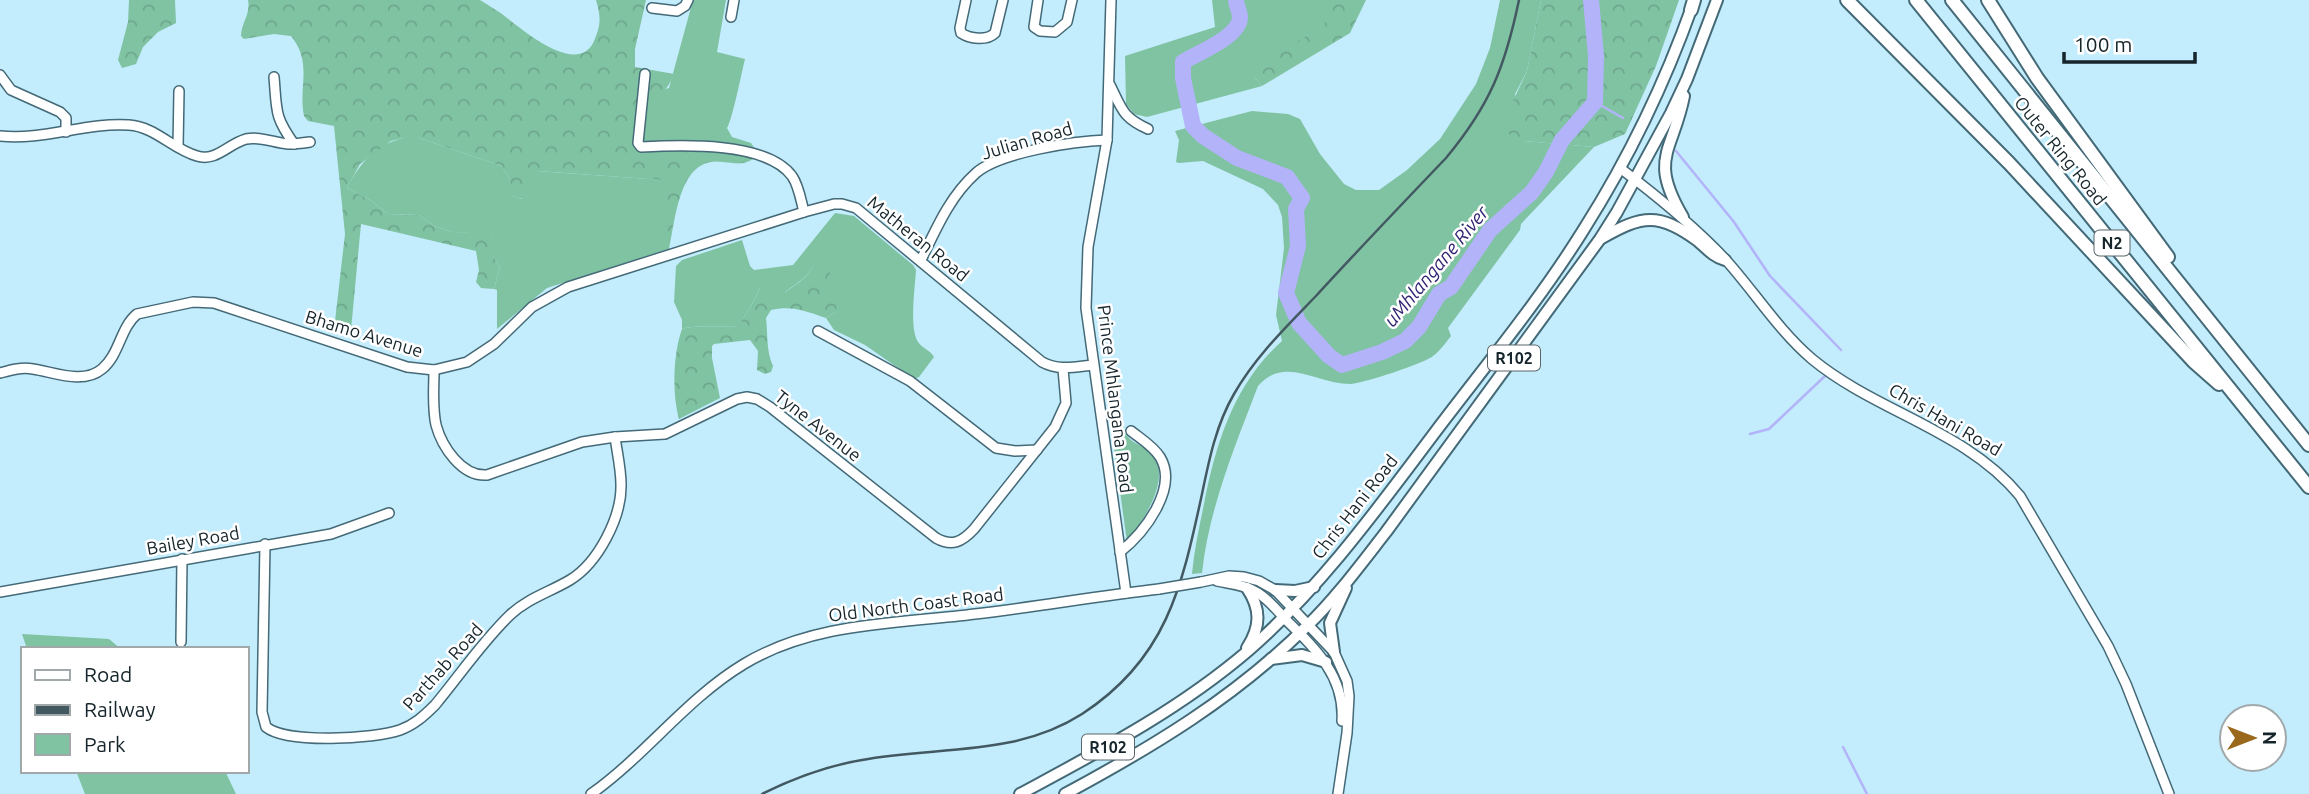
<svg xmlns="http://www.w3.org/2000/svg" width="2309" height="794" font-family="Ubuntu,sans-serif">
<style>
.green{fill:#80c3a3}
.forest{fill:url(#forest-crowns)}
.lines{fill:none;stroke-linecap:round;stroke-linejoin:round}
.stream{stroke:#b2b3f9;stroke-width:2.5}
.river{stroke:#b2b3f9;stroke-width:16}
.minor-casing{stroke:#446977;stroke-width:12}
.major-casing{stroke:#446977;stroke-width:14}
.highway-casing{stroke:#446977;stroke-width:16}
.minor{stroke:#fff;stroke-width:9}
.major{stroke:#fff;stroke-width:10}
.highway{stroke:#fff;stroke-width:12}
.rail{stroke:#435962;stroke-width:2.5}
.minor-bridge-casing{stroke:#446977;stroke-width:12;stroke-linecap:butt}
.minor-bridge{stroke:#fff;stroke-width:9}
.labels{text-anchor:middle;stroke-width:5;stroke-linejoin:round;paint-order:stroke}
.shield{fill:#fff;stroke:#5b666b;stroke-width:2}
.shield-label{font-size:16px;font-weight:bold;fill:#15252b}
.street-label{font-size:18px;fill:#15252b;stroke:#fff}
.water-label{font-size:19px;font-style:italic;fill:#2f2473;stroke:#fff}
</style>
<defs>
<pattern id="forest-crowns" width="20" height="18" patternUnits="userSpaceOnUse" patternTransform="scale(1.75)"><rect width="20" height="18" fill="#80c3a3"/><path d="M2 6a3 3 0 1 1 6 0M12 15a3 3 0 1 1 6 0" fill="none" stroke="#6ea78c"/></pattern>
</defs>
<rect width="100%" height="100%" fill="#c3ecfc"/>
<g class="green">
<path d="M693 0H726L717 52 745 59C742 71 732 121 727 128 710 152 663 149 638 148L634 141 638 97 669 88Z"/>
<path d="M1212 0H1331L1332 18 1254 77 1262 86 1147 117 1134 114 1126 104 1125 56 1215 27Z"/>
<path d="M1500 0H1541L1527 71 1515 94 1524 141 1594 147 1521 224 1520 230 1448 328 1451 336C1446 342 1440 351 1433 356 1425 363 1362 384 1350 384 1318 384 1284 355 1258 386 1235 446 1209 508 1202 573L1192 574C1194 551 1199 528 1204 504 1216 443 1234 384 1282 341L1276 315 1284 248 1282 217 1278 205 1263 189 1203 161 1179 163 1176 162 1179 140 1175 131 1252 111 1288 114 1300 119 1320 154 1344 184 1356 190H1379L1407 170 1440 139 1476 84 1490 48Z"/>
<path d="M403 138H419L502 166 510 179 512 196 522 199 537 171 663 180 662 251 547 288 497 329V290L494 289 500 267 493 256V239L489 234 452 232 434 226 419 215 388 214 370 200 347 188C360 163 375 145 403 138Z"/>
<path d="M835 213 854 216 913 265 916 270C915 288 909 328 918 342 922 348 930 350 934 357L919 377 914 379 865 345 834 330 826 318 836 312 813 267C806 279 793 285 782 295H773L760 288 751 306 738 326C724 327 692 325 682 329V320L674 302 676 266 682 260 742 240 750 266 754 270 793 265Z"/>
<path d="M1107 397C1113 404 1121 409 1122 419 1123 425 1123 429 1126 435 1133 444 1145 446 1152 455 1173 477 1142 523 1127 542Z"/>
<path d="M22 634 109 639 121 649H27Z"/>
<path d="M76 771H225L236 794H85Z"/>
</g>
<g class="forest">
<path d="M129 0H175L176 23 158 32 143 47 136 64 122 68 118 60 128 22Z"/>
<path d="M248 0H480C489 6 499 11 507 18 524 31 578 77 594 41 601 25 601 17 596 0H646L635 49V67L674 74C664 98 660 91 638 97L634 141 638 148C677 149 693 153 727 128L732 137 751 143 756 150 754 158C744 166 735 163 723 162 679 155 676 218 669 249L662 251V180L538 171 523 199 511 196 510 179 502 166 419 138H403L391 141 360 164 347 188 370 200 388 214 419 215 434 226 452 232 489 233 493 239V256L500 267 494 289 481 288 476 282 479 270 476 251 361 224 351 330 343 335 334 330 345 234 334 126 308 121 304 116C298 87 313 63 291 36L274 34 244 39 241 36C241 23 251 14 248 0Z"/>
<path d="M1331 0H1366L1350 33 1262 86 1254 77 1255 71C1279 51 1307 38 1331 18Z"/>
<path d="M1541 0H1679L1656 66 1625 134 1594 147 1524 141 1511 137 1508 132 1512 103 1527 71Z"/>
<path d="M819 265C839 273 838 294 836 312L826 318C806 311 791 305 771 310L766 318C768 335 766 351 773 366L771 372 765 374 757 370 758 351 750 340 714 344 712 346V358L720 398 679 419C672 393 673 354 682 329 692 325 724 327 738 326L751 306 760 288H769L773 295H782C793 286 806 279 813 267Z"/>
</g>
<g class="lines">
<g class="stream">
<path d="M1595 102 1623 118"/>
<path d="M1676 151 1734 222 1770 276 1841 350"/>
<path d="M1750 434 1769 429 1825 376"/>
<path d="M1843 747 1867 794"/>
</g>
<path class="river" d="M1236 0C1236 5 1240 12 1240 17 1240 37 1197 53 1183 62V78L1193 126 1203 136 1237 158 1287 177 1302 198 1296 209 1298 246 1286 293 1299 323 1329 356 1342 365 1382 352 1405 341 1419 327 1439 294 1451 287 1490 230 1532 192 1546 172 1562 140 1595 102 1596 56 1591 0"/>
<g class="minor-casing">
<g id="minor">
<path d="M966 0 960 28 961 33C970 39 987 41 995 33L1003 0"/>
<path d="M1038 0 1034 27 1040 31 1055 32 1067 22 1072 0"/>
<path d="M1111 0 1107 140 1088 247 1086 308 1126 593"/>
<path d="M652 8 677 11 685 6 688 0"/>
<path d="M731 17 734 0"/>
<path d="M645 74 638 143 641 147C681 145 766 141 792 176 799 186 801 201 804 212"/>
<path d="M0 75 11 90 60 112 66 118V132"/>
<path d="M274 77C277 111 274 116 294 144"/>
<path d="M1110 85C1122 109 1122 117 1148 129"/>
<path d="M0 136C43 141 86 122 129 125 156 127 172 149 197 156 216 162 228 144 246 139 261 136 274 143 288 144 295 144 303 143 310 142"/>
<path d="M178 147 179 91"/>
<path d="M1620 168C1657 196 1693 225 1725 259 1754 291 1778 330 1812 359 1876 412 1966 430 2020 496L2108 646 2126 684 2169 794"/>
<path d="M921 260C936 229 950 196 976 173 1000 152 1075 141 1107 140"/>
<path d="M818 331 910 381 996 448 1015 451 1037 450"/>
<path d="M434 370C434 388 432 407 436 425 442 447 462 477 487 475L582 442 615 437 665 434 737 399 747 397 757 399 770 407 936 538C952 547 962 542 974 529L1055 427 1066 403 1063 369"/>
<path d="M0 373C11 370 21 367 33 369 54 372 83 385 102 369 120 354 120 328 137 314L193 302 214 303 407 367 434 370 467 362 494 344 532 307 568 287 804 212 834 204H842L856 208 1042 362C1059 371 1074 367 1093 365"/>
<path d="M265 544 262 712 266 727C287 744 374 739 400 730 414 725 424 716 435 705 460 675 482 642 510 615 528 598 550 592 570 580 598 563 622 517 621 484 621 469 617 452 615 437"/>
<path d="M1120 552C1144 533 1179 488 1160 457 1153 446 1141 439 1131 431"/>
<path d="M1217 581C1231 584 1246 585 1258 593 1269 600 1278 611 1286 620 1316 649 1345 677 1342 721"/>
<path d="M1201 582 1229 576 1244 577 1259 581 1275 590 1334 652 1347 681 1349 696 1347 733 1338 794"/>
<path d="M0 592 331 534 389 513"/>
<path d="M181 642 182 559"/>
<path d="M591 794C646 755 686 699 744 664 814 622 896 624 975 614 1036 607 1097 596 1159 589"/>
</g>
</g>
<g class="major-casing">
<g id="major">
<path d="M1683 217C1648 158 1673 152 1684 96"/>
<path d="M1602 238C1642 215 1659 212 1698 241 1707 249 1714 257 1725 260"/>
<path d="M1247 588C1261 609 1261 626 1247 648"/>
<path d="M1275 590 1295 591 1314 587"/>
<path d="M1334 652 1330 623 1346 588"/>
<path d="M1271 659 1302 655 1326 662"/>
<path d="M1020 794C1100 751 1179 710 1249 650 1322 586 1378 508 1436 431 1486 365 1540 300 1584 229 1629 158 1665 83 1693 4"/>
<path d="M1065 794C1154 746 1234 698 1307 626 1336 598 1361 564 1386 532L1600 239 1617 212 1671 113 1687 79 1717 0"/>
</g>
</g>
<g class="highway-casing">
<g id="highway">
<path d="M1847 0 2009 163 2194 362 2219 384"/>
<path d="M1916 0 2309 487"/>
<path d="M1952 0 2309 445"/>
<path d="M1988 0 2037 78 2168 257"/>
<path d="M1691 10 1694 0"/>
</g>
</g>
<use href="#minor" class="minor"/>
<use href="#major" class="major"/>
<use href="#highway" class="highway"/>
<path class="rail" d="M762 794C794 778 826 766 862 760 936 746 1015 757 1082 714 1167 659 1182 586 1202 494 1209 460 1216 425 1234 394 1255 357 1286 327 1315 297 1358 250 1402 204 1446 158 1490 105 1505 67 1519 0"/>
<g class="minor-bridge-casing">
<path id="minor-bridge" d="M1159 589 1201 582"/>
</g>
<use href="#minor-bridge" class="minor-bridge"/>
</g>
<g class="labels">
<g class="shield">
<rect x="2094.5" y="230.5" width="35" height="25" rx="5"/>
<rect x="1488" y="345.5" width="52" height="25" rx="5"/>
<rect x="1082" y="734.5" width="52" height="25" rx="5"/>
</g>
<g class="shield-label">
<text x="2112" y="249">N2</text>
<text x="1514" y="364">R102</text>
<text x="1108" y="753">R102</text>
</g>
<g class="street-label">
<text transform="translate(1027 141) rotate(-16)" y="6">Julian Road</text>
<text transform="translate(2060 151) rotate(51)" y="6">Outer Ring Road</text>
<text transform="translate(918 239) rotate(39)" y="6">Matheran Road</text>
<text transform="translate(364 334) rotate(17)" y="6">Bhamo Avenue</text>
<text transform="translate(1115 399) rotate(83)" y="6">Prince Mhlangana Road</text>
<text transform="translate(1945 420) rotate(30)" y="6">Chris Hani Road</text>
<text transform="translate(818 426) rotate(38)" y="6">Tyne Avenue</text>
<text transform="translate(1355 507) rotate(-52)" y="6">Chris Hani Road</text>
<text transform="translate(193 541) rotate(-10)" y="6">Bailey Road</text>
<text transform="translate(916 605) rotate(-7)" y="6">Old North Coast Road</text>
<text transform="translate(443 667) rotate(-48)" y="6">Parthab Road</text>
</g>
<g class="water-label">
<text transform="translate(1436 266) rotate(-50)" y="7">uMhlangane River</text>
</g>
</g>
<rect x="21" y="647" width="228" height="126" fill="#ffffff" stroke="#a1a8aa" stroke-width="2"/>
<rect x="35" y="670" width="35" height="10" fill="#ffffff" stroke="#a1a8aa" stroke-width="2"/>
<text x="84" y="682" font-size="21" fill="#15252b">Road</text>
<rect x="35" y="705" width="35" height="10" fill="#435962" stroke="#a1a8aa" stroke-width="2"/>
<text x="84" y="717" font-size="21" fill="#15252b">Railway</text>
<rect x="35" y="734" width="35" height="21" fill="#80c3a3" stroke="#a1a8aa" stroke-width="2"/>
<text x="84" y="752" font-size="21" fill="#15252b">Park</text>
<g transform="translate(2253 738) rotate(90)"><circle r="33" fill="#ffffff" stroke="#a1a8aa" stroke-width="2"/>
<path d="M0-5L12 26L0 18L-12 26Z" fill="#99681b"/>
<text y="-10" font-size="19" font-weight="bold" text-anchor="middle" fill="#15252b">N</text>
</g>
<path d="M2064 52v10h131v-10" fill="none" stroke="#15252b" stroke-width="3.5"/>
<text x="2074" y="52" font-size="21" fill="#15252b" stroke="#ffffff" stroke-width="5" paint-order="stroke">100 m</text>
</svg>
